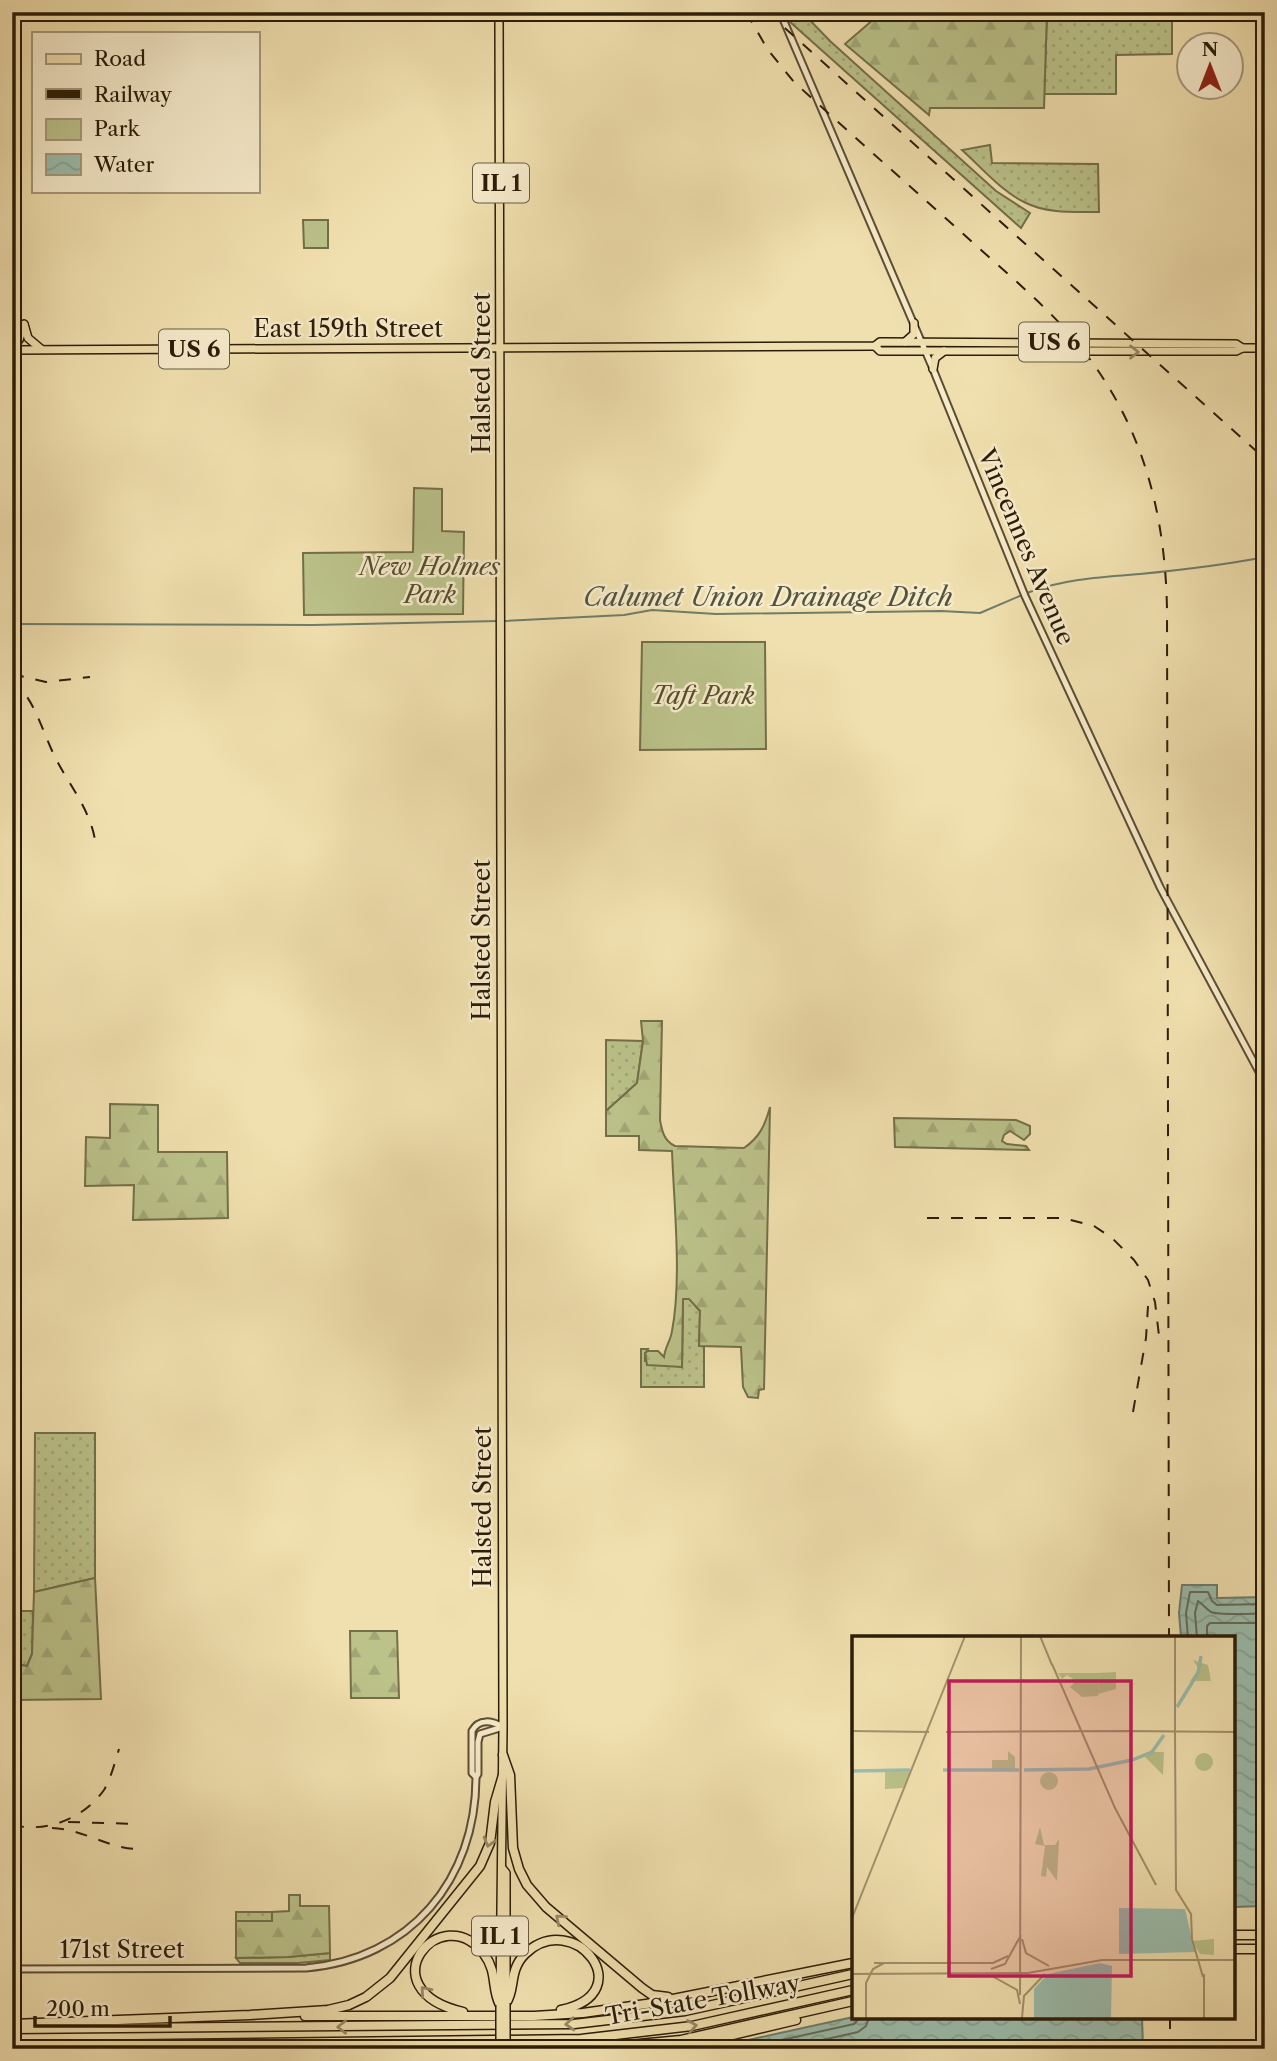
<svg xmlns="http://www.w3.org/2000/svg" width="1277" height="2061" font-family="'Libre Caslon Text',serif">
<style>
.grass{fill:url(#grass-dots);stroke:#736f48;stroke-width:2}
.forest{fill:url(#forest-firs);stroke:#736f48;stroke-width:2}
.green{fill:#bbc28a;stroke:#736f48;stroke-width:2}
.water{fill:url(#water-waves);stroke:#6e7d6b;stroke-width:2}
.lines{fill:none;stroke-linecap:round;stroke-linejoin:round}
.shore{stroke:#636c5a;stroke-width:2}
.stream{stroke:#6e7d6b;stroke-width:2}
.minor-casing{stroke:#5c4d31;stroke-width:9}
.major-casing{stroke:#2b1c07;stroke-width:10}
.highway-casing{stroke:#2b1c07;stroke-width:11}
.minor{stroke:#f6ebcb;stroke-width:5}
.major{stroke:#f1e0af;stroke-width:7}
.highway{stroke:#f1e0af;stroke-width:8}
.rail{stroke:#2b1c07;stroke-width:2;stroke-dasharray:12 12;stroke-linecap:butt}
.major-bridge-casing{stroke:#2b1c07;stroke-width:10;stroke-linecap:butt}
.major-bridge{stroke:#f1e0af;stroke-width:7}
.oneway{stroke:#988863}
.labels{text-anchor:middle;stroke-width:5;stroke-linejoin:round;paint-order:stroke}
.shield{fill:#f6ebcb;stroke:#685a42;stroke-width:2}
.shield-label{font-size:23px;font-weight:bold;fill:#2b1c07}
.street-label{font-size:24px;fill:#2b1c07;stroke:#f6ebcb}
.park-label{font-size:24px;font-style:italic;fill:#564e2e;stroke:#f6ebcb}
.water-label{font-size:26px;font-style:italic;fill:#525441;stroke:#f6ebcb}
.inset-river{fill:none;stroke:#9bbdad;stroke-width:3.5}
.inset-road{fill:none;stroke:#a2926c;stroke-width:2}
.view{fill:#c2185b;fill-opacity:0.15;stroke:#c2185b;stroke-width:3.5}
.inset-edge{fill:none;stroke:#2b1c07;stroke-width:3.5}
</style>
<defs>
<pattern id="grass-dots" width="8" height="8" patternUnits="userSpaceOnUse" patternTransform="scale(1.75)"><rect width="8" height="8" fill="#bbc28a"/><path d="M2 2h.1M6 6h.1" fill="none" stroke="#a1a676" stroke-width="1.8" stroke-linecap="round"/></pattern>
<pattern id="forest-firs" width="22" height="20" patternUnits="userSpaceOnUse" patternTransform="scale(1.75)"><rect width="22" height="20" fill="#bbc28a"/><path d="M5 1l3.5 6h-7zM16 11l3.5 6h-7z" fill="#a1a676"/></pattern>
<pattern id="water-waves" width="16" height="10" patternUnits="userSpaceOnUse" patternTransform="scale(1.75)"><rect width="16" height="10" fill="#9bbdad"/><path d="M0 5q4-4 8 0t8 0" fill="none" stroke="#86a293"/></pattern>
</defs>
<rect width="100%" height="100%" fill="#f1e0af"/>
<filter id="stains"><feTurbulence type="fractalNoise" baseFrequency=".00286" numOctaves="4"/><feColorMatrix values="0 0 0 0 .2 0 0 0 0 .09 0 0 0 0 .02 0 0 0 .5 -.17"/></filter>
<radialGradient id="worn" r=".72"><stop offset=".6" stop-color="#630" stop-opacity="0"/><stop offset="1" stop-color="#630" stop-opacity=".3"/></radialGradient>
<g class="grass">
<path d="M786 12H802L830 41 996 191 1030 213 1021 228 799 30 790 22Z"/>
<path d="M1047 12H1172V54L1116 55V94H1044Z"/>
<path d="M990 145 992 163 1098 164 1099 212C1074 212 1047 214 1024 202 1001 191 981 167 962 150Z"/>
<path d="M606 1040 643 1041 637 1083 606 1111Z"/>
<path d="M683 1299H690L700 1311 699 1346H704V1387H641V1349H648L645 1354V1361L682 1367Z"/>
<path d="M35 1433H95V1578L34 1592Z"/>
<path d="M12 1611H33L32 1654 27 1666 12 1663Z"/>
<rect x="236" y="1912" width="36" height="9"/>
<path d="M330 1953V1960L298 1963H240L236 1958 288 1957Z"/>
</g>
<g class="forest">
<path d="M882 12H1047L1044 108H930L929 115 845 44Z"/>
<path d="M641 1021H662L660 1120C662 1131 664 1141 675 1146L744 1148C760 1137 765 1125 770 1107L764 1389 759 1390 758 1398 748 1397 743 1387 741 1347 699 1346 700 1311 689 1299H683L682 1367 647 1365 645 1353 648 1351H658L664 1357C665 1347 671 1340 672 1331 682 1279 674 1206 672 1151L639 1150V1136H606V1111L637 1083 643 1041Z"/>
<path d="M110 1104 158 1105V1152H227L228 1218 133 1220 134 1185 85 1186 86 1137 110 1138Z"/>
<path d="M894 1118 1016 1120 1030 1126V1134L1024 1140 1010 1131 1004 1135 1002 1141 1007 1144 1026 1146 1029 1150 895 1147Z"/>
<path d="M95 1578 101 1699 12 1700V1663L27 1666 32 1654 34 1592Z"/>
<path d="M350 1631H397L399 1698H351Z"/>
<path d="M289 1895H300V1906H329L330 1953 288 1957 236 1958V1921H272V1912L289 1911Z"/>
</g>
<g class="green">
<path d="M303 220H328V248H304Z"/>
<path d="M414 488 442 489V531L464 532 463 614 304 615 303 553 413 552Z"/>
<path d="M642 642H765L766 749 640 750Z"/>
</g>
<g class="water">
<path d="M1182 1585H1217V1598L1265 1597V1906L1233 1907V1638L1181 1637 1179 1613Z"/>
<path d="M853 2017H1142L1143 2049H707Z"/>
</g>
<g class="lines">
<g class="shore">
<path d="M1188 1638 1186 1613 1190 1592H1208L1212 1601 1217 1605 1265 1604"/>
<path d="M1197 1638 1195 1613 1198 1601C1203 1604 1206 1609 1211 1612 1218 1615 1256 1614 1265 1613"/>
<path d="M1207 1638V1626L1210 1623H1265"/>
<path d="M741 2049 854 2024 860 2017"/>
<path d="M782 2049 858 2032 866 2026 869 2017"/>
</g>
<g class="stream">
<path d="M1027 593C1063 579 1102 577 1140 574 1181 570 1224 565 1265 557"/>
<path d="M503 621 624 615 652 610 716 614 941 611 980 613 1022 595"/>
<path d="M12 624 313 625 498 621"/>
</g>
<g class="minor-casing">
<g id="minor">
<path d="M780 12 933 369 1025 596 1160 887 1265 1083"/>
<path d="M476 1777 478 1774V1742L480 1734 503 1727"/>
<path d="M12 1969 306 1968C410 1959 476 1880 476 1777L472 1773V1731C479 1718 492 1721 503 1727"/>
</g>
</g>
<g class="major-casing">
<g id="major">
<path d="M499 12 503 1727 500 1999"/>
<path d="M24 324 28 338 41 349"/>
<path d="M905 342 914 334V323"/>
<path d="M12 344 19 340 24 325"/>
<path d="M875 346 880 351H1236L1242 348H1265"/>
<path d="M12 350 875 346 880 342 1236 344 1242 348"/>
<path d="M933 369 935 358 944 351"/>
<path d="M502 1868 506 1873V2003"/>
</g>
</g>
<g class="highway-casing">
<g id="highway">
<path d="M503 1755 510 1775 513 1848 519 1869 527 1885 546 1907 642 1988 652 1995 668 1997"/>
<path d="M1233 1935H1265"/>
<path d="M1233 1949H1265"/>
<path d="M506 2003C516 1989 508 1971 525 1954 574 1907 642 1993 561 2010"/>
<path d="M463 2012C365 1989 441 1897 484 1954 498 1973 491 1988 500 2005"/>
<path d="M305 2016H534L583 2013 653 2003 853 1963"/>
<path d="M12 2024 250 2015 328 2010 349 2005 366 1997 390 1978 480 1866 490 1843 495 1802 503 1775"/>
<path d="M12 2029 574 2024 685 2011 853 1974"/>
<path d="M703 2042 796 2020"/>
<path d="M12 2046 581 2039 692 2026 853 1990"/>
<path d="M586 2049 681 2040 853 2001"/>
<path d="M671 2049 705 2040"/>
</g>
</g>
<use href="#minor" class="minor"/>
<use href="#major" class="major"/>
<use href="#highway" class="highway"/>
<g class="rail">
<path d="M746 12 768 50 794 82C850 133 905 182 961 232 996 264 1034 295 1066 330 1138 410 1165 503 1167 609L1169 1638"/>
<path d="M767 12 1265 459"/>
<path d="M12 25 17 12"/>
<path d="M12 674 46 682 90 677"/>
<path d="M12 679C35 700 41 728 54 755 69 786 94 813 96 849"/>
<path d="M927 1218H1063L1094 1226 1112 1238 1134 1260 1148 1280 1155 1302 1160 1344"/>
<path d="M1133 1412 1146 1338 1148 1306"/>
<path d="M68 1822 139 1824"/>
<path d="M12 1825C47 1833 83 1819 104 1790 111 1778 115 1762 119 1749"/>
<path d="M52 1828C83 1829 107 1848 137 1849"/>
<path d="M1170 2017V2049"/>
</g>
<g class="major-bridge-casing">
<g id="major-bridge">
<path d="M506 2003V2049"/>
<path d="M500 2005V2049"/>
</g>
</g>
<use href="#major-bridge" class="major-bridge"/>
</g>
<defs><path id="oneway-chevron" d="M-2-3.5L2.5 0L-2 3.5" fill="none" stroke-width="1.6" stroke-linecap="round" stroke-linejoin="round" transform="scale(1.75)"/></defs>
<g class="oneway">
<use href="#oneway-chevron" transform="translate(1134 352)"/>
<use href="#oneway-chevron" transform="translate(489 1842) rotate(106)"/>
<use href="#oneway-chevron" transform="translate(560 1919) rotate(-140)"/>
<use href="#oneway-chevron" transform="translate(425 1991) rotate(-131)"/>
<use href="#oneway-chevron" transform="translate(570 2024) rotate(177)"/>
<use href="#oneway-chevron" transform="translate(692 2026) rotate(-10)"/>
<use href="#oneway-chevron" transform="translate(342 2027) rotate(180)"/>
</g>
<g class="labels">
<g class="shield">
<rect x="473" y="163.5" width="56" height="39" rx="5"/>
<rect x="1019" y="322.5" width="70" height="39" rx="5"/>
<rect x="159" y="329.5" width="70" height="39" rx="5"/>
<rect x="472" y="1916.5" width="56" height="39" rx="5"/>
</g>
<g class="shield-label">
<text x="501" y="191">IL 1</text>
<text x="1054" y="350">US 6</text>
<text x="194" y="357">US 6</text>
<text x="500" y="1944">IL 1</text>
</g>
<g class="street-label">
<text x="348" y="337">East 159th Street</text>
<text transform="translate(482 373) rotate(-90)" y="8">Halsted Street</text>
<text transform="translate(1026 547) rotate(67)" y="8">Vincennes Avenue</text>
<text transform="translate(482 940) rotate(-90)" y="8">Halsted Street</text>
<text transform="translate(483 1507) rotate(-90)" y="8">Halsted Street</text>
<text x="122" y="1958">171st Street</text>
<text transform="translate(703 2000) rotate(-10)" y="8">Tri-State Tollway</text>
</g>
<g class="park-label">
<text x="430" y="575">New Holmes<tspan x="430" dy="28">Park</tspan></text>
<text x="703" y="704">Taft Park</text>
</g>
<g class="water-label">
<text x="768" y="606">Calumet Union Drainage Ditch</text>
</g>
</g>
<g transform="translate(852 1636)">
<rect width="383" height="383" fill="#f1e0af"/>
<path d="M264 36V53L246 58 247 37ZM300 116H312L311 139 293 121Z" fill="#bbc28a"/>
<path d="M206 37H247L246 60 230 61 218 51 224 45 215 39 210 43ZM188 191 192 209H203L207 203 205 245 195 231 194 241 189 240 193 210 183 208Z" fill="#bbc28a"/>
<path d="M341 24 356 29 359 45H338L347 33ZM156 115 163 121V133H140V124H156ZM343 126a9 9 0 1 1 18 0a9 9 0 1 1-18 0ZM188 145a9 9 0 1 1 18 0a9 9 0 1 1-18 0ZM33 136H58L51 152 33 153ZM362 303V319L348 318 340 305Z" fill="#bbc28a"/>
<path d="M267 272 333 273 343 316 267 318ZM248 327 260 330 259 383H182V353L196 338Z" fill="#9bbdad"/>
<path class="inset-river" d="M325 71 346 37 349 20M91 134H167M172 134 237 133 280 124 300 116 312 99M0 135 58 134"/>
<path class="inset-road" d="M188 0 200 29M323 0V95M200 28 263 172 304 249M0 95 77 96M273 95 384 96M94 96 274 95M323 96 324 254 339 278 340 303 351 341M0 282 113 0M170 303 174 317 197 330M22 327H141L156 320M139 333 153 328 169 299M0 338 176 337 250 324H384M140 340 165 354 168 368M168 359 169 0M170 382 172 360 193 338M14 383V347L21 333 32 327M352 383V338"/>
<path class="view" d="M97 45H279V340H97Z"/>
<rect width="383" height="383" class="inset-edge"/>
</g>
<rect width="1277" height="2061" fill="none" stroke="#f1e0af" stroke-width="42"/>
<rect x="14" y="14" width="1249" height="2033" fill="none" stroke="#2b1c07" stroke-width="3.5"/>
<rect x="21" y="21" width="1235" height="2019" fill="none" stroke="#2b1c07" stroke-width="2"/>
<rect x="32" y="32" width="228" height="161" fill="#f6ebcb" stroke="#a5987d" stroke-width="2"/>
<rect x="46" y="54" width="35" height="10" fill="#f1e0af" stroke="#a5987d" stroke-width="2"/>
<text x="94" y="66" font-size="21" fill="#2b1c07">Road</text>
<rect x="46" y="89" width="35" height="10" fill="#2b1c07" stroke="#a5987d" stroke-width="2"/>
<text x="94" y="102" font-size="21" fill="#2b1c07">Railway</text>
<rect x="46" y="119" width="35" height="21" fill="#bbc28a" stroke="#a5987d" stroke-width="2"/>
<text x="94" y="136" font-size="21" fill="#2b1c07">Park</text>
<rect x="46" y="154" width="35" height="21" fill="url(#water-waves)" stroke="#a5987d" stroke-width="2"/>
<text x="94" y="172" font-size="21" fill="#2b1c07">Water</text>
<g transform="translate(1210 66)"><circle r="33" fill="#f6ebcb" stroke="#a5987d" stroke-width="2"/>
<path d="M0-5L12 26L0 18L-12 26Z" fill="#8f2418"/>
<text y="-10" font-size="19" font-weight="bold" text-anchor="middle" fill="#2b1c07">N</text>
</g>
<path d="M35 2016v10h135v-10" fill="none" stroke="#2b1c07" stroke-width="3.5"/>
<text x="46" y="2016" font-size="21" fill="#2b1c07" stroke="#f6ebcb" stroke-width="5" paint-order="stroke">200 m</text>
<rect width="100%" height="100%" filter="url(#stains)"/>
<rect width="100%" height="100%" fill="url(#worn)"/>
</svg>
